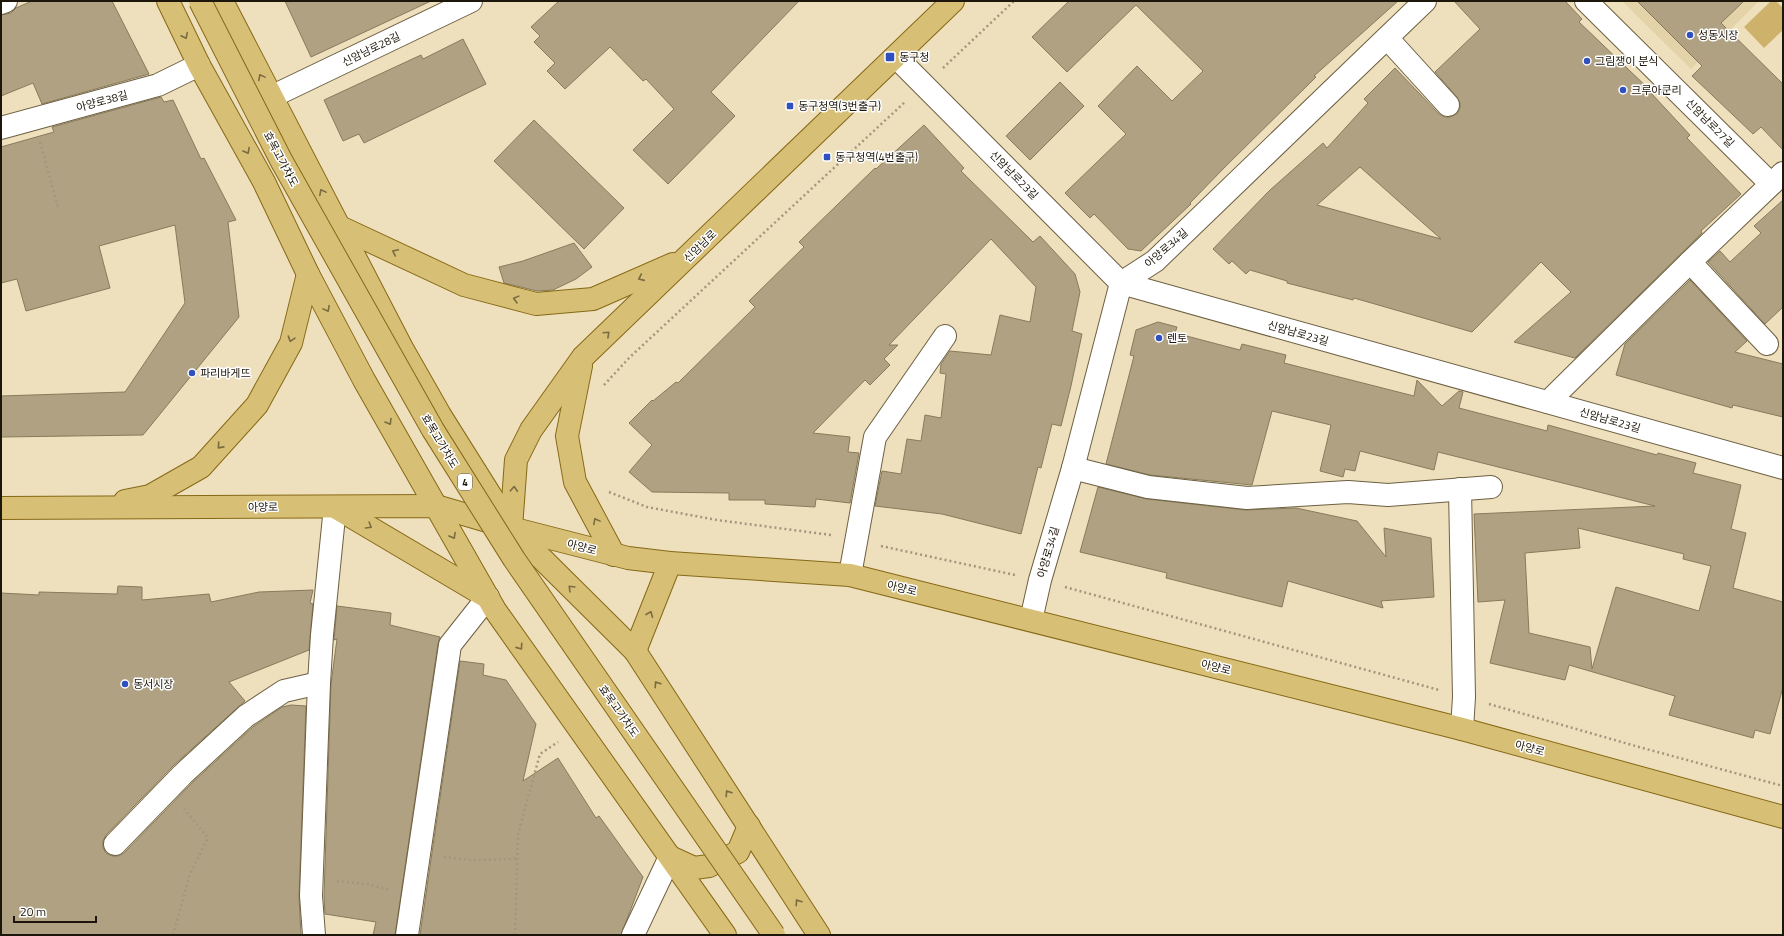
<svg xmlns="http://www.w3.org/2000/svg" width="1784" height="936" font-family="'Titillium Web','Noto Sans KR',sans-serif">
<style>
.built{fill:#e4d2a9}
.green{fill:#ceb16b}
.building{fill:#afa181;stroke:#887b5b;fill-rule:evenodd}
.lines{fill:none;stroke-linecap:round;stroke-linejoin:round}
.minor-casing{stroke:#6d6042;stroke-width:24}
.major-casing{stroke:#866915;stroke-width:24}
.path{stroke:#a2977d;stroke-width:2.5;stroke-dasharray:2 3;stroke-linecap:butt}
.minor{stroke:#fff;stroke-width:22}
.major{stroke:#d8bf76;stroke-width:22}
.major-bridge-casing{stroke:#866915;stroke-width:24;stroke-linecap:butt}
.major-bridge{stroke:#d8bf76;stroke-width:22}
.oneway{stroke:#7a6b40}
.poi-dot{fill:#3150c0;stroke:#fff;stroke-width:1.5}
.labels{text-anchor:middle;stroke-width:3;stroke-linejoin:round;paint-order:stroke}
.shield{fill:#fff;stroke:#615d54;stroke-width:1}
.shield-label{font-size:10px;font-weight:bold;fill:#1d170b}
.poi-label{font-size:11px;fill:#1d170b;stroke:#fff;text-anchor:start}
.street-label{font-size:11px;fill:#1d170b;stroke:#fff}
</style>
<rect width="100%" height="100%" fill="#eedfbd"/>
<path class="built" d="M1622 1H1759L1691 69Z"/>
<path class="green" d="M1771 1H1776L1783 8V30L1764 48 1744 27Z"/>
<g class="building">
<path d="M32 1H112L149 74 42 104 33 83 1 96V15L11 13 16 8Z"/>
<path d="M285 1H431L311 57Z"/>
<path d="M559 1H799L711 92 735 116 668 184 633 150 674 109 646 79 643 81 610 47 565 89 547 71 555 63 534 42 540 36 531 27Z"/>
<path d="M1069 1H1398L1314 76 1316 77 1224 168 1190 203 1191 204 1141 251 1128 249 1094 214 1090 218 1065 193 1126 134 1098 106 1137 66 1172 101 1203 71 1136 5 1067 72 1032 37Z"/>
<path d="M1454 1H1565L1582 19 1579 22 1652 92 1651 93 1690 135 1687 138 1741 194 1701 231 1702 233 1575 358 1514 342 1571 292 1541 262 1472 332 1354 298 1353 300 1287 283V281L1250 270 1246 274 1232 261 1229 264 1213 249 1269 191 1323 143 1327 148 1368 103 1364 99 1395 68 1439 114 1445 117H1450L1457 114 1460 108V103L1457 97 1435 72 1480 29ZM1360 167 1441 239 1317 205Z"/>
<path d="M1637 1H1744L1721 23 1783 84V150L1761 127 1753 134 1692 76 1702 66Z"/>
<path d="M463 39 486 84 364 143 359 134 343 141 324 100 421 55 423 59Z"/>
<path d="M1060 82 1084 106 1030 160 1006 136Z"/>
<path d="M161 97 164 102 173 100 201 159 204 158 236 220 228 222 239 317 143 435 1 437V396L125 392 185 303 175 225 99 246 110 288 26 311 17 279 1 283V147L54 132 52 127Z"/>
<path d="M534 120 624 208 584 249 494 161Z"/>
<path d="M924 125 964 168 961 171 1033 242 1040 236 1075 274 1080 292 1072 331 1082 334 1071 386 1061 426 1052 424 1041 468 1038 467 1021 534 942 514 875 506 882 471 901 474 907 439 921 441 925 415 941 418 946 374 940 373 941 364 950 351 991 355 1000 315 1030 322 1036 287 991 239 889 345H898L884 359 890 365 870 385 865 380 813 433 850 437 848 452 859 453 850 503 816 499 815 507 765 504V500H729V493L652 492 629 472 652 445 629 423 652 400 653 401 676 382 678 383 755 307 749 301 804 247 799 242 875 168 876 169Z"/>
<path d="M1783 200V307L1765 324 1708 262 1720 251 1730 262 1761 233 1754 226Z"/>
<path d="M574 243 592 267 576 279 553 290 537 291 504 283 499 267 523 261Z"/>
<path d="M1690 280 1747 341 1735 352 1783 364V417L1733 405 1732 408 1616 375 1625 344Z"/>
<path d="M1158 322 1177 327 1175 333 1240 350 1242 344 1286 355 1284 363 1414 396 1417 380 1442 406 1459 391 1463 392 1459 408 1547 431 1548 425 1657 455 1658 453 1696 463 1693 473 1741 485 1731 529 1746 533 1733 588 1783 602V687L1770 734 1755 730 1753 738 1669 715 1675 696 1569 665 1565 680 1490 663 1505 600 1478 602 1474 514 1655 506 1438 452 1434 470 1360 451 1355 471 1345 469 1343 477 1320 471 1331 425 1272 411 1252 485 1150 475 1106 464 1134 356 1130 355 1136 330ZM1578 528 1684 554 1683 559 1711 566 1699 611 1616 587 1592 669 1590 647 1529 633 1525 553 1580 548Z"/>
<path d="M1098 487 1147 499 1246 510 1296 508 1357 521 1386 557 1384 528 1431 538 1434 597 1381 601 1383 608 1288 581 1282 607 1166 578 1167 573 1080 552Z"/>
<path d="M118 586 142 587V600L209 594 211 602 259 592 313 590 310 603 313 604 309 650 229 682 245 701 174 765 106 835 103 841V848L106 853 112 856H118L124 853 192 783 254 726 282 707 291 705 306 706 299 896 301 935H1V593L39 595V592L117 594Z"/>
<path d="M337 606 391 613 390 625 440 637 438 643 395 935H373L376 922 325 914 324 896 331 684 337 639 334 640Z"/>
<path d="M460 661 484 664 483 675 506 680 536 724 523 781 558 758 596 818 599 816 643 877 621 935H420Z"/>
</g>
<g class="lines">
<g class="minor-casing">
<g id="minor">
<path d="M1586 1 1771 184"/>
<path d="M1 3 6 1"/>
<path d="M1387 38 1448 105"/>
<path d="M896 57 1121 283 1783 468"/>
<path d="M271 97 471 1"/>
<path d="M1 128 158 85 199 65"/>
<path d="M1690 262 1767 344"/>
<path d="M1548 402 1690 262 1783 173"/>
<path d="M1073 468 1148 487 1247 498 1348 492 1388 495 1491 487"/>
<path d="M1460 489 1464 697 1462 729"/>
<path d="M850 575 875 437 945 336"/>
<path d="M1031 620 1040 580 1073 468 1121 283 1155 261 1425 1"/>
<path d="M115 844 183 774 246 716 284 691 319 683"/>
<path d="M314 935 311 896 319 683 322 635 335 507"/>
<path d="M407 935 450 645 488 597"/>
<path d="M633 935 670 857"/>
</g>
</g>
<g class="major-casing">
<g id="major">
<path d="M168 1 199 65 264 182 308 274 364 380 495 610 725 935"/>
<path d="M222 1 403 350 440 415 511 528 635 651 819 935"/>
<path d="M340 227 464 285 536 304 593 299 673 264"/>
<path d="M581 366 567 436 575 482 614 555"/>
<path d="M125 501 150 496 201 467 257 405 291 343 308 274"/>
<path d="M335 507 487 597"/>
<path d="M1 508 436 506 511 528 628 558 670 563 850 575 1462 729 1783 817"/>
<path d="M511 528 516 460 531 430 583 357 953 1"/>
<path d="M635 651 670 563"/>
<path d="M670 857 694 868 709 866 738 852 749 826"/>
</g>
</g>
<g class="path">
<path d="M943 68 1014 1"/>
<path d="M40 142 58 207"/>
<path d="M604 385 630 357 905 102"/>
<path d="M609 492 647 507 717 520 831 535"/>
<path d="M881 546 1015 575"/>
<path d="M1065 587 1439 690"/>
<path d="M1489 704 1639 747 1783 786"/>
<path d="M444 857 473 860 517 859"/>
<path d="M337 881 368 884 389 890"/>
<path d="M173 935 190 874 208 838 184 809"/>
<path d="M515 935 518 834 540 754 558 742"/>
</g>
<use href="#minor" class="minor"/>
<use href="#major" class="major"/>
<g class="major-bridge-casing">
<path id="major-bridge" d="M200 1 281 160 433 430 514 559 774 935"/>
</g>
<use href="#major-bridge" class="major-bridge"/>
</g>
<defs><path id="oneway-chevron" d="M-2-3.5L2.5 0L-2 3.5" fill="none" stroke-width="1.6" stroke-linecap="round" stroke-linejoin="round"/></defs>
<g class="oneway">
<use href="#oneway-chevron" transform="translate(185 36) rotate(64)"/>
<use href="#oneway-chevron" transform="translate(261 77) rotate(-118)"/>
<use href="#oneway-chevron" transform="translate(247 151) rotate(61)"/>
<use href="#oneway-chevron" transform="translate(322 192) rotate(-118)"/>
<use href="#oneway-chevron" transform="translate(395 252) rotate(-155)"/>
<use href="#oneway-chevron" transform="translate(641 278) rotate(156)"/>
<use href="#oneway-chevron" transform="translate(516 299) rotate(-165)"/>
<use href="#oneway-chevron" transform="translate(327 309) rotate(62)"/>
<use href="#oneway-chevron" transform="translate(607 334) rotate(-43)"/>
<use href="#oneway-chevron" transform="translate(291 339) rotate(108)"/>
<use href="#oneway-chevron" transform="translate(389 422) rotate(59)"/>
<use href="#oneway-chevron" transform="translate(220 446) rotate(132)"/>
<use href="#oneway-chevron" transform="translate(514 489) rotate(-87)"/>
<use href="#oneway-chevron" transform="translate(596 521) rotate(-118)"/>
<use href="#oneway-chevron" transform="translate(369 526) rotate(31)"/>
<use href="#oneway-chevron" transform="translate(453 536) rotate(61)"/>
<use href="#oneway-chevron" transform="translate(571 588) rotate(-135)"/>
<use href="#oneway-chevron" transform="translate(650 614) rotate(-68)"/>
<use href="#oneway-chevron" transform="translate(520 647) rotate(55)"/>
<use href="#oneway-chevron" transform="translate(657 684) rotate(-123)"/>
<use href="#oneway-chevron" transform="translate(728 793) rotate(-123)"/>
<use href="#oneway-chevron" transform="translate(798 902) rotate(-123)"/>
</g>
<g class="poi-dot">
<circle cx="1690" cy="35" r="4"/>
<rect x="885" y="52" width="10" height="10" rx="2"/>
<circle cx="1587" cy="61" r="4"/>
<circle cx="1623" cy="90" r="4"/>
<rect x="786" y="102" width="8" height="8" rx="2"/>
<rect x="823" y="153" width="8" height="8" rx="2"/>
<circle cx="1159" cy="338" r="4"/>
<circle cx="192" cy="373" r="4"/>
<circle cx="125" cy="684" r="4"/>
</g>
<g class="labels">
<rect class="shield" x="458" y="474" width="14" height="16" rx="3"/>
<g class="shield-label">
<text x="465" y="486">4</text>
</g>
<g class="poi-label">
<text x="1698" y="39">성동시장</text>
<text x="899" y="61">동구청</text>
<text x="1595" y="65">그림쟁이 분식</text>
<text x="1631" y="94">크루아쿤리</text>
<text x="798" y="110">동구청역(3번출구)</text>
<text x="835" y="161">동구청역(4번출구)</text>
<text x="1167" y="342">렌토</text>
<text x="200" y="377">파리바게뜨</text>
<text x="133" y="688">동서시장</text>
</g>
<g class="street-label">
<text transform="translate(371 49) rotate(-26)" y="4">신암남로28길</text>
<text transform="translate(102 101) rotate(-15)" y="4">아양로38길</text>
<text transform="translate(1710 123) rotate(45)" y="4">신암남로27길</text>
<text transform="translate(281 159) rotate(62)" y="4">효목고가차도</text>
<text transform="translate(1014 175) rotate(45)" y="4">신암남로23길</text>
<text transform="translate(700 246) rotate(-44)" y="4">신암남로</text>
<text transform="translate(1166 248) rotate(-41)" y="4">아양로34길</text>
<text transform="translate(1298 333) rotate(16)" y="4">신암남로23길</text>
<text transform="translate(1610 420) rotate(16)" y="4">신암남로23길</text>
<text transform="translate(440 441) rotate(59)" y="4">효목고가차도</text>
<text transform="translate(263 507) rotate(-1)" y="4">아양로</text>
<text transform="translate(582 547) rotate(15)" y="4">아양로</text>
<text transform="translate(1048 552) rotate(-74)" y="4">아양로34길</text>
<text transform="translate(902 588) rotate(14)" y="4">아양로</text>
<text transform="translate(1216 667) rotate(14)" y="4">아양로</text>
<text transform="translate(619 711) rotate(55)" y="4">효목고가차도</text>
<text transform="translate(1530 748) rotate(15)" y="4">아양로</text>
</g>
</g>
<rect width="1784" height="936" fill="none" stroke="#1d170b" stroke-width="4"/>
<path d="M14 916v6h82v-6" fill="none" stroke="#1d170b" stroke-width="2"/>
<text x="20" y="916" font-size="12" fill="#1d170b" stroke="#ffffff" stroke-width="3" paint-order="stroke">20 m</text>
</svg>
